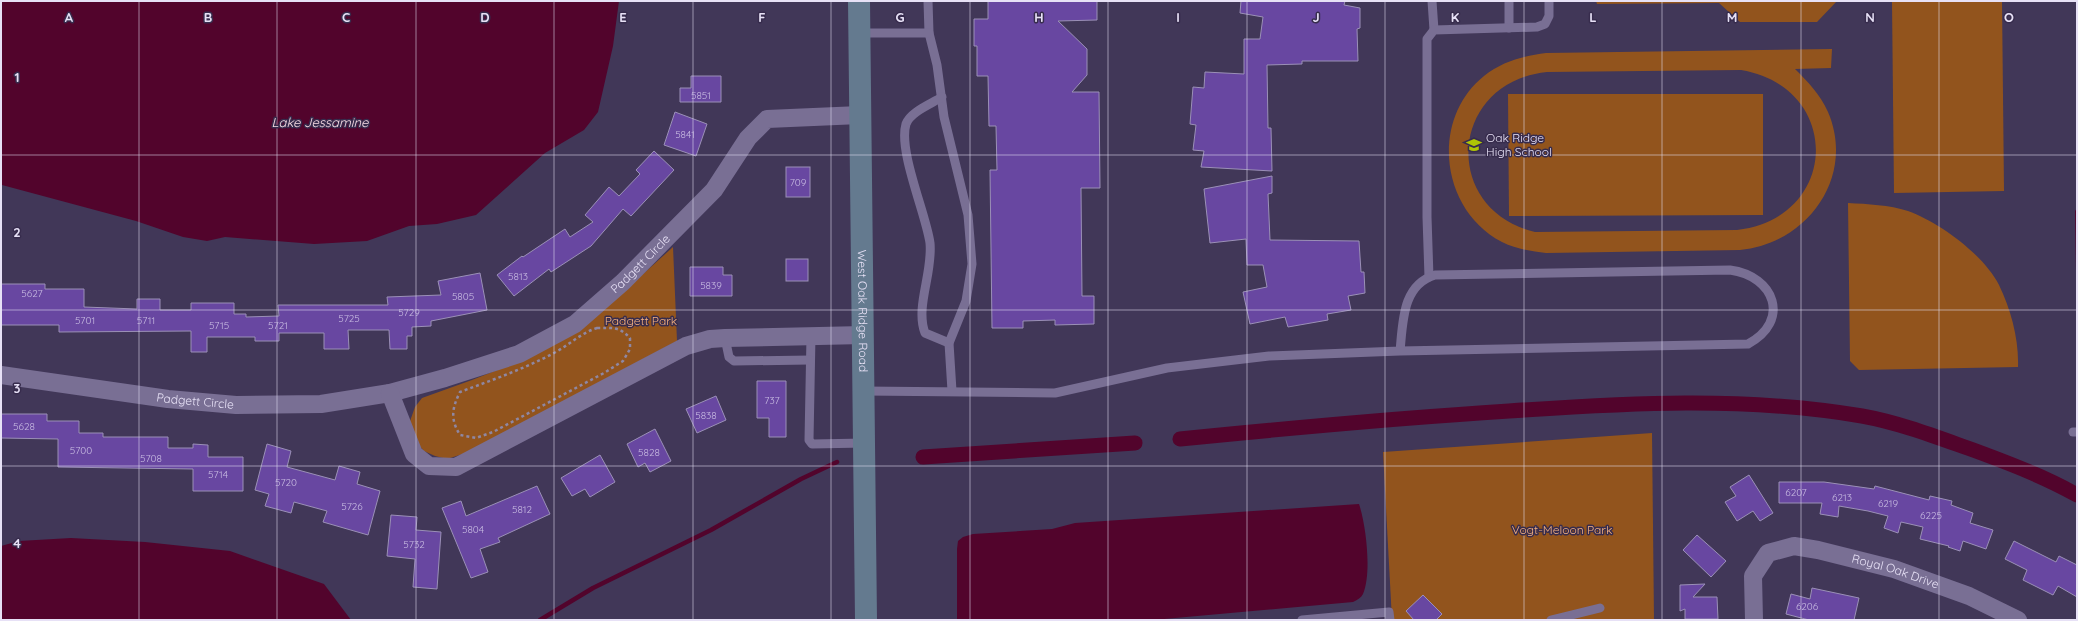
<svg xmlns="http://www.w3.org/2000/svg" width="2078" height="621" font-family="Quicksand,sans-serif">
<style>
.green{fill:#92541d;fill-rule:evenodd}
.water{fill:#52042c}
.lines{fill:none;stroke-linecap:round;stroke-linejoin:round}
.stream{stroke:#52042c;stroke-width:4.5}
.canal{stroke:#52042c;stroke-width:15}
.building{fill:#6847a1;stroke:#9b90b7}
.path{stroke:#8f87a2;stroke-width:2.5;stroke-dasharray:3 3;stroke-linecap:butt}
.service{stroke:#796f94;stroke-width:9}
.minor{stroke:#796f94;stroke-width:18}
.secondary{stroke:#647a8f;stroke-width:22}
.grid{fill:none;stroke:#e7e1f6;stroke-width:1;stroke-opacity:0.55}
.labels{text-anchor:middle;stroke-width:3;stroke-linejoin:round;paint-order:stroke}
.number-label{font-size:10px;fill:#c7bae1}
.poi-label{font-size:12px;fill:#e7e1f6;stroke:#372c4d;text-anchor:start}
.street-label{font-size:12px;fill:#e7e1f6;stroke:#372c4d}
.park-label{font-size:12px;fill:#f7b381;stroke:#372c4d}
.water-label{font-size:13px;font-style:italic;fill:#f8dbe4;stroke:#372c4d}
.grid-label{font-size:13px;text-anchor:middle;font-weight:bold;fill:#e7e1f6;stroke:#372c4d;stroke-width:3;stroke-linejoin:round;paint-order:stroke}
</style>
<rect width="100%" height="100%" fill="#413758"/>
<g class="green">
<path d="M1596 1H1837L1817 22H1740L1719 3 1597 4Z"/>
<path d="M1892 1H2002L2004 191 1894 193Z"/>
<path d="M1832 49 1831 68 1795 69C1808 82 1820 94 1828 112 1856 177 1807 244 1740 250L1546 253C1531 251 1516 249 1502 242 1440 210 1430 119 1484 76 1503 61 1524 56 1546 53ZM1741 70C1843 87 1840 218 1737 230L1535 232C1440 209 1449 82 1547 72Z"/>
<path d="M1508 94H1763V215L1509 216Z"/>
<path d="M1848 203C1868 204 1889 205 1908 211 1939 222 1984 255 1999 285 2011 310 2019 339 2018 367L1859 370 1850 361Z"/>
<path d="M673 247 677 341 466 453 447 459 435 456 424 451 416 442 409 424 415 407 422 398 472 380 528 358 631 285Z"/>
<path d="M1652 433 1654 620H1392L1383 452Z"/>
</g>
<g class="water">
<path d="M1 1H619L613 46 598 112 584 130 545 153 476 215 437 224 409 226 367 241 314 244 225 237 207 241 183 237 136 221 2 185Z"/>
<path d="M2077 208V332L2075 211Z"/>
<path d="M1359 504C1366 525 1372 573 1363 594 1361 598 1357 600 1353 602L1153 620H957V549L958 541 963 537 973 534 1052 529 1075 523Z"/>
<path d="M71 538 145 542 230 551 324 584 351 620H1V546L19 541Z"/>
</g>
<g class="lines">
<path class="stream" d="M540 620 593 588 711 530 801 479 837 462"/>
<g class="canal">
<path d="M1180 439C1290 428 1399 418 1509 411 1628 403 1744 396 1862 416 1901 423 1939 438 1976 451 2011 464 2045 477 2077 495"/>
<path d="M923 457 1135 443"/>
</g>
</g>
<g class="building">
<path d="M988 1H1097V20L1058 21 1087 49V75L1072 92H1099L1100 188H1081L1082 296H1094V324L1055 325V320L1023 321V328H992L990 170H997L996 126H989L988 76H977V46H974V19H988Z"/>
<path d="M1241 1H1345L1344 5 1360 8V28L1357 29 1358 61H1302V64L1267 65 1268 128H1271L1272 171 1201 167 1204 151 1193 150 1196 125 1190 124 1193 87 1204 88 1205 72 1244 74V39H1260L1263 17 1240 13Z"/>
<path d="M691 76H721V102H680V88H691Z"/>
<path d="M675 112 707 124 696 156 664 145Z"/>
<path d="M654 151 674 170 631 216 623 209 591 246 551 272 549 269 514 296 497 275 522 256 523 257 565 229 570 237 593 222 585 215 609 187 619 196 640 174 636 170Z"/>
<rect x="786" y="167" width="24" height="30"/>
<path d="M1272 176V193L1268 194 1270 240 1359 241 1361 272H1364L1365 293 1348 296 1351 310 1327 314 1328 320 1288 327 1285 317 1250 324 1243 292 1267 287 1263 265H1247L1246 239 1210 243 1204 189Z"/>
<rect x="786" y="259" width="22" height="22"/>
<path d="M690 267H723V275H732V296H690Z"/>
<path d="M480 273 487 310 431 321V326L412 327V336H407V349H390L389 330H348L349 349H324V333H279V341H255V337H207V352H191V331L59 332V325H1V284H45V289H84V307L137 309V299H160V310H191V303H234V314H246V317L279 316 278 305H388L387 297 441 295 438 281Z"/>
<path d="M757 381H786V437H769V418H757Z"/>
<path d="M716 396 726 420 697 433 686 409Z"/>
<path d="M1 414H47V421H79V433H103V437H168V448H193V444L208 445V457H243V491H193V469L58 467V439L1 438Z"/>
<path d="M655 429 671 461 650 472 645 463 638 467 627 444Z"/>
<path d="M267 444 291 451 287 467 335 480 339 466 360 472 357 484 380 491 368 535 323 522 327 511 294 502 291 513 265 506 269 494 255 490Z"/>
<path d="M600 455 615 482 590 497 585 489 572 496 561 478Z"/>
<path d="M1749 475 1773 513 1760 521 1753 511 1737 521 1725 502 1736 496 1730 487Z"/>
<path d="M1779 482H1824L1874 489 1875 486 1929 500 1930 496 1952 501 1951 505 1973 513 1970 523 1993 530 1986 549 1963 541 1960 551 1948 547 1949 546 1920 539 1923 527 1901 522 1898 533 1884 528 1888 516 1868 511 1839 506 1838 517 1820 514 1822 503H1779Z"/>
<path d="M537 486 550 514 498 538 500 542 480 549 488 572 471 578 442 508 461 501 466 516Z"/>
<path d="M391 515 417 517 416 530 441 532 437 589 413 587 415 559 387 556Z"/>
<path d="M1697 535 1726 561 1711 577 1683 550Z"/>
<path d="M2014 541 2056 562 2059 556 2077 565V597L2058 586 2053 595 2023 580 2027 570 2005 559Z"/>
<path d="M1705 584 1693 597H1717L1718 619H1685V609L1680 611V585Z"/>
<path d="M1812 588 1859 598 1854 620H1809L1786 614 1791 594 1810 599Z"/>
<path d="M1423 595 1442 614 1436 620H1414L1406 611Z"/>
</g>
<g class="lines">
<path class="path" d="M597 328C612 328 619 326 630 338V349L623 361 604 373 493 432 476 438 460 435C450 419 452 408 460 392 492 380 524 369 554 353 569 345 581 333 597 328Z"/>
<g class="service">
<path d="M928 1 929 33 937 65 944 117 968 215 972 264 966 301 949 343 952 391"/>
<path d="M1432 1 1434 30"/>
<path d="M1509 1V28"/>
<path d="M859 33H929"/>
<path d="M942 97C931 104 910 112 906 124 898 151 926 214 930 243 933 273 915 307 925 333L949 343"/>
<path d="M1429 277 1427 217V39L1434 30 1537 27 1545 24 1549 16V1"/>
<path d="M811 336 809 440 812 444 865 443"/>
<path d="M725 338 729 357 734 361 810 360"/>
<path d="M864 391 1055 393 1167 368 1269 356 1400 351 1748 344C1791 321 1775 276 1730 270L1435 275C1402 285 1403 322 1400 351"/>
<path d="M2073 432H2077"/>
<path d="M1302 620 1389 612 1390 620"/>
<path d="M1551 620 1600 608"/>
</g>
<g class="minor">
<path id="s1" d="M1 375 168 399 236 405 321 404 390 393 445 378 519 354 575 324 623 282 714 190 748 138 767 119 860 115"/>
<path d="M390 393 414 454 429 466 456 467 686 346 710 339 725 338 864 335"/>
<path id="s2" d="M1754 620 1753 576 1768 553 1794 546 1818 550 1894 569 1969 596 2018 620"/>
</g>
<path class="secondary" id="s3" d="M859 1 866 620"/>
</g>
<path class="grid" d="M139 1V620M277 1V620M416 1V620M554 1V620M693 1V620M831 1V620M970 1V620M1108 1V620M1247 1V620M1385 1V620M1524 1V620M1662 1V620M1801 1V620M1939 1V620M1 155H2077M1 310H2077M1 466H2077"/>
<defs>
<g id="school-bare" transform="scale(1.2)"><path d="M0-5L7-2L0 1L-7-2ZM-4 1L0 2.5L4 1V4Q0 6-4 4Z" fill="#afc505" stroke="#372c4d" stroke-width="2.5" paint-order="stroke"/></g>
</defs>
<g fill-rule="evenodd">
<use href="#school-bare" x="1474" y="145"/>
</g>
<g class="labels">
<g class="number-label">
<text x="701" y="99">5851</text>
<text x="685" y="138">5841</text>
<text x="798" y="186">709</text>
<text x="518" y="280">5813</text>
<text x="711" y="289">5839</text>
<text x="32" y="297">5627</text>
<text x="463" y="300">5805</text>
<text x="409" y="316">5729</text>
<text x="349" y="322">5725</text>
<text x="85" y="324">5701</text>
<text x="146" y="324">5711</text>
<text x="219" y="329">5715</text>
<text x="278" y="329">5721</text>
<text x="772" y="404">737</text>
<text x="706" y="419">5838</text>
<text x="24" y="430">5628</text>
<text x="81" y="454">5700</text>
<text x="649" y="456">5828</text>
<text x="151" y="462">5708</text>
<text x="218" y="478">5714</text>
<text x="286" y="486">5720</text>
<text x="1796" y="496">6207</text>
<text x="1842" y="501">6213</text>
<text x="1888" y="507">6219</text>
<text x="352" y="510">5726</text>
<text x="522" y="513">5812</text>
<text x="1931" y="519">6225</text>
<text x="473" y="533">5804</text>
<text x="414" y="548">5732</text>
<text x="1807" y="610">6206</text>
</g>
<g class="poi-label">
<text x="1486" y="142">Oak Ridge<tspan x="1486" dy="14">High School</tspan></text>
</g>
<g class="street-label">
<text dy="4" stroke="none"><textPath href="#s1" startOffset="679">Padgett Circle</textPath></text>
<text dy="4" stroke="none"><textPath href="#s3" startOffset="310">West Oak Ridge Road</textPath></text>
<text dy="4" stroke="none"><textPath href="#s1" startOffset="196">Padgett Circle</textPath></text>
<text dy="4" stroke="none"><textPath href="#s2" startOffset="203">Royal Oak Drive</textPath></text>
</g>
<g class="park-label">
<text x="641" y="325">Padgett Park</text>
<text x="1562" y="534">Vogt-Meloon Park</text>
</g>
<g class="water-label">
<text x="320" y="127">Lake Jessamine</text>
</g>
</g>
<g class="grid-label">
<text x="69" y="22">A</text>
<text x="208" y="22">B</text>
<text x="346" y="22">C</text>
<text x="485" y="22">D</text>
<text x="623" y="22">E</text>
<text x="762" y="22">F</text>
<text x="900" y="22">G</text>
<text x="1039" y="22">H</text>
<text x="1178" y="22">I</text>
<text x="1316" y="22">J</text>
<text x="1455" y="22">K</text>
<text x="1593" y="22">L</text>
<text x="1732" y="22">M</text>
<text x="1870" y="22">N</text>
<text x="2009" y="22">O</text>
<text x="17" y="82">1</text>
<text x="17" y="237">2</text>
<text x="17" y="393">3</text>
<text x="17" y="548">4</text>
</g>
<rect width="2078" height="621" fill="none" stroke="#e7e1f6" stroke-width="4"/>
</svg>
